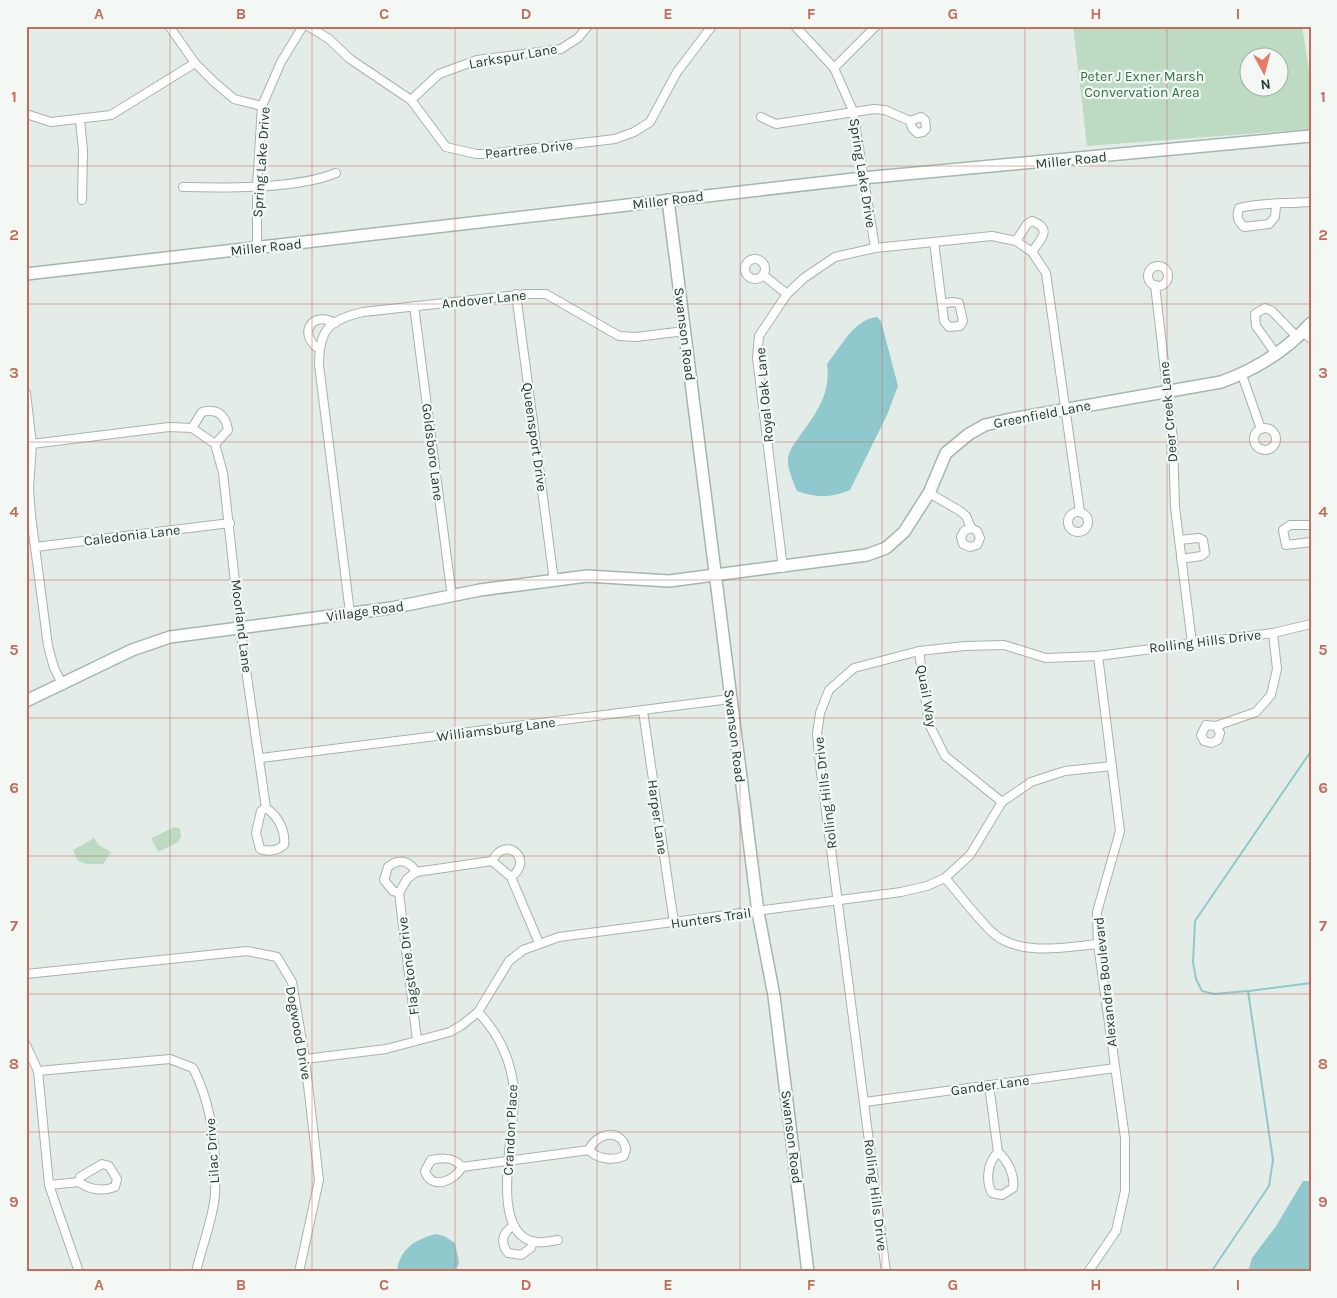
<svg xmlns="http://www.w3.org/2000/svg" width="1337" height="1298" font-family="Karla,sans-serif">
<style>
.green{fill:#bddbc3;fill-rule:evenodd}
.water{fill:#8fc8cd}
.lines{fill:none;stroke-linecap:round;stroke-linejoin:round}
.stream{stroke:#8fc8cd;stroke-width:2}
.street-casing{stroke:#a6b4ad;stroke-width:10}
.secondary-casing{stroke:#a2b7ae;stroke-width:14}
.street{stroke:#fff;stroke-width:8}
.secondary{stroke:#fff;stroke-width:11}
.grid{fill:none;stroke:#c16e5b;stroke-width:1;stroke-opacity:0.55}
.labels{text-anchor:middle;stroke-width:4.5;stroke-linejoin:round;paint-order:stroke}
.street-label{font-size:14px;fill:#243c33;stroke:#f3f8f5}
.park-label{font-size:14px;fill:#317044;stroke:#f3f8f5}
.neatline{fill:none;stroke:#c16e5b;stroke-width:2}
.grid-label{font-size:16px;text-anchor:middle;font-weight:bold;fill:#c16e5b}
</style>
<rect width="100%" height="100%" fill="#e3ece7"/>
<g class="green">
<path d="M1073 26H1302L1311 82V129L1087 146ZM1250 58H1280V88H1250Z"/>
<path d="M175 827 180 829 181 837 178 842 158 852 151 838Z"/>
<path d="M94 838 99 845 111 852 103 864H87L78 861 73 850Z"/>
</g>
<g class="water">
<path d="M877 317 881 321 898 386 887 415 850 490C832 498 815 498 797 491 793 481 787 468 788 458 789 450 795 443 799 437 816 413 831 395 827 364 840 348 854 319 877 317Z"/>
<path d="M1303 1181H1311V1272H1248L1252 1258 1276 1226Z"/>
<path d="M435 1234 444 1236 455 1243 459 1262 456 1272H397C399 1249 415 1240 435 1234Z"/>
</g>
<g class="lines">
<g class="stream">
<path d="M1249 991 1311 983"/>
<path d="M1211 1272 1269 1186 1273 1160 1248 991 1214 994 1202 991 1196 979 1193 962 1195 921 1311 751"/>
</g>
<g class="street-casing">
<g id="street">
<path d="M169 26 195 63 213 81 234 99 262 106"/>
<path d="M308 26 329 39 350 59 411 100 446 147 476 154H487L615 139 634 132 650 122 677 72 712 26"/>
<path d="M795 26 834 68 853 111 875 248"/>
<path d="M834 68 876 26"/>
<path d="M411 100 439 74 477 60 561 49 578 38 588 26"/>
<path d="M26 114 51 122 111 115 195 63"/>
<path d="M761 117 776 124 874 109 885 110 910 121 912 128 917 133 923 132 926 129 925 120 921 117 910 121"/>
<path d="M80 120 83 150 82 200"/>
<path d="M183 187C226 188 297 189 336 173"/>
<path d="M1276 206 1275 217 1269 224 1244 227C1238 221 1236 217 1239 208 1262 202 1287 204 1311 202"/>
<path d="M1016 241 1027 224 1032 221C1053 229 1041 239 1032 252"/>
<path d="M934 242 944 321 949 327 960 326 963 321 959 303 952 302 942 304"/>
<path d="M257 248V186L262 106 281 62 303 26"/>
<circle cx="755" cy="269" r="10"/>
<circle cx="1158" cy="276" r="10"/>
<path d="M763 275 787 294"/>
<path d="M1155 285 1173 440 1175 507 1192 643"/>
<path d="M516 294 554 581"/>
<path d="M414 306 452 597"/>
<path d="M1303 332 1311 339"/>
<path d="M319 349C297 334 312 310 335 323"/>
<path d="M1276 354 1256 326 1255 314 1265 308 1272 311 1297 337"/>
<path d="M1242 375 1261 429"/>
<path d="M26 393 32 444 29 488 31 516 48 646 54 668 63 685"/>
<path d="M192 428 202 412C217 408 226 415 228 430L215 444"/>
<circle cx="1265" cy="439" r="11"/>
<path d="M32 444 169 427 192 428 215 444 223 473 240 628 266 808C278 816 286 831 284 845 277 851 269 852 260 849L256 833 261 811 266 808"/>
<path d="M929 493 960 511 966 516 971 528 977 531 980 538 977 545 970 547 963 544 961 537 964 531 971 528"/>
<circle cx="1078" cy="522" r="10"/>
<path d="M1311 525H1290L1283 530 1286 545 1311 542"/>
<path d="M1179 540 1199 538 1203 540 1205 553 1201 556 1181 559"/>
<path d="M35 547 230 523"/>
<path d="M783 568 757 358 759 336 787 294 804 278 835 257 875 248 992 236 1016 241 1032 252 1046 273 1080 512"/>
<path d="M350 613 319 365C319 329 329 320 363 312L527 294H546L619 336 636 337 685 331"/>
<path d="M919 651 929 724 945 756 1002 802"/>
<path d="M643 711 674 923"/>
<path d="M1216 726 1220 733 1218 740 1211 743 1204 741 1201 735 1206 725 1216 726 1256 712 1271 695 1277 669 1273 633"/>
<path d="M261 758 730 699"/>
<path d="M492 861C506 834 535 860 511 877"/>
<path d="M945 878C961 896 976 917 993 933 1020 957 1066 947 1098 944"/>
<path d="M399 893 393 891 384 880 388 867C398 858 409 860 416 872"/>
<path d="M26 974 247 951 277 957 292 982 305 1059 319 1180 299 1272"/>
<path d="M478 1012C499 1034 511 1059 514 1090 518 1123 485 1233 535 1242 542 1243 551 1241 558 1240"/>
<path d="M417 1040 399 893 407 879 416 872 492 861 511 877 539 943"/>
<path d="M26 1045 38 1071 49 1185 79 1272"/>
<path d="M305 1059 386 1049 450 1032 462 1025 478 1012 509 961 523 950 559 937 901 892 927 886 945 878 970 855 1002 802 1031 782 1065 771 1112 766"/>
<path d="M38 1071 170 1059 193 1068C212 1105 217 1152 215 1194 214 1216 201 1249 196 1272"/>
<path d="M989 1085 998 1152C1008 1161 1015 1175 1013 1188L1002 1195 992 1193C985 1180 988 1162 998 1152"/>
<path d="M865 1102 1115 1068"/>
<path d="M462 1167C454 1157 443 1157 431 1160L425 1171C431 1191 455 1181 462 1167L589 1150C597 1159 613 1161 624 1156L626 1149C621 1127 596 1133 589 1150"/>
<path d="M49 1185 79 1182C90 1190 101 1192 115 1187L117 1179 109 1166 102 1164 80 1177 79 1182"/>
<path d="M513 1226C502 1233 500 1243 508 1253L521 1255 531 1248 533 1241"/>
<path d="M886 1272 820 765 817 734 820 713 829 690 854 668 919 651 965 646 1004 645 1046 658 1098 656 1273 633 1311 624"/>
<path d="M1088 1272 1116 1231 1125 1191V1138L1098 944 1097 912 1120 831 1098 656"/>
</g>
</g>
<g class="secondary-casing">
<g id="secondary">
<path d="M668 200 758 912 774 996 808 1272"/>
<path d="M26 274 863 178 1311 136"/>
<path d="M26 701 132 650 170 637 391 608 480 590 587 576 669 581 867 555 886 548 904 532 929 493 946 453 969 434 985 425 1011 419 1221 382C1254 370 1287 350 1311 323"/>
</g>
</g>
<use href="#street" class="street"/>
<use href="#secondary" class="secondary"/>
</g>
<path class="grid" d="M170 26V1272M312 26V1272M455 26V1272M597 26V1272M740 26V1272M882 26V1272M1025 26V1272M1167 26V1272M26 166H1311M26 304H1311M26 442H1311M26 580H1311M26 718H1311M26 856H1311M26 994H1311M26 1132H1311"/>
<g class="labels">
<g class="street-label">
<text transform="translate(513 56) rotate(-10)" y="5">Larkspur Lane</text>
<text transform="translate(529 149) rotate(-6)" y="5">Peartree Drive</text>
<text transform="translate(1071 160) rotate(-6)" y="5">Miller Road</text>
<text transform="translate(261 162) rotate(-86)" y="5">Spring Lake Drive</text>
<text transform="translate(863 173) rotate(81)" y="5">Spring Lake Drive</text>
<text transform="translate(668 200) rotate(-7)" y="5">Miller Road</text>
<text transform="translate(266 247) rotate(-6)" y="5">Miller Road</text>
<text transform="translate(484 299) rotate(-6)" y="5">Andover Lane</text>
<text transform="translate(685 334) rotate(83)" y="5">Swanson Road</text>
<text transform="translate(764 395) rotate(-95)" y="5">Royal Oak Lane</text>
<text transform="translate(1168 412) rotate(-95)" y="5">Deer Creek Lane</text>
<text transform="translate(1042 414) rotate(-11)" y="5">Greenfield Lane</text>
<text transform="translate(535 437) rotate(82)" y="5">Queensport Drive</text>
<text transform="translate(433 452) rotate(83)" y="5">Goldsboro Lane</text>
<text transform="translate(132 535) rotate(-7)" y="5">Caledonia Lane</text>
<text transform="translate(365 611) rotate(-8)" y="5">Village Road</text>
<text transform="translate(242 626) rotate(83)" y="5">Moorland Lane</text>
<text transform="translate(1205 641) rotate(-7)" y="5">Rolling Hills Drive</text>
<text transform="translate(927 696) rotate(80)" y="5">Quail Way</text>
<text transform="translate(496 729) rotate(-7)" y="5">Williamsburg Lane</text>
<text transform="translate(735 736) rotate(83)" y="5">Swanson Road</text>
<text transform="translate(825 793) rotate(-97)" y="5">Rolling Hills Drive</text>
<text transform="translate(658 817) rotate(82)" y="5">Harper Lane</text>
<text transform="translate(711 918) rotate(-8)" y="5">Hunters Trail</text>
<text transform="translate(408 966) rotate(-97)" y="5">Flagstone Drive</text>
<text transform="translate(1105 982) rotate(-96)" y="5">Alexandra Boulevard</text>
<text transform="translate(299 1033) rotate(80)" y="5">Dogwood Drive</text>
<text transform="translate(990 1085) rotate(-8)" y="5">Gander Lane</text>
<text transform="translate(510 1130) rotate(-87)" y="5">Crandon Place</text>
<text transform="translate(792 1137) rotate(83)" y="5">Swanson Road</text>
<text transform="translate(212 1151) rotate(-94)" y="5">Lilac Drive</text>
<text transform="translate(876 1195) rotate(83)" y="5">Rolling Hills Drive</text>
</g>
<g class="park-label">
<text x="1142" y="81">Peter J Exner Marsh<tspan x="1142" dy="16">Convervation Area</tspan></text>
</g>
</g>
<rect width="1337" height="1298" fill="none" stroke="#f3f8f5" stroke-width="55"/>
<g transform="translate(1264 72) rotate(173)"><circle r="24" fill="#f3f8f5" stroke="#a0ada7"/>
<path d="M0-4L9 19L0 12L-9 19Z" fill="#e87a65"/>
<text y="-8" font-size="14" font-weight="bold" text-anchor="middle" fill="#243c33">N</text>
</g>
<rect x="28" y="28" width="1282" height="1242" class="neatline"/>
<g class="grid-label">
<text x="99" y="19">A</text>
<text x="241" y="19">B</text>
<text x="384" y="19">C</text>
<text x="526" y="19">D</text>
<text x="668" y="19">E</text>
<text x="811" y="19">F</text>
<text x="953" y="19">G</text>
<text x="1096" y="19">H</text>
<text x="1238" y="19">I</text>
<text x="14" y="102">1</text>
<text x="1323" y="102">1</text>
<text x="14" y="240">2</text>
<text x="1323" y="240">2</text>
<text x="14" y="378">3</text>
<text x="1323" y="378">3</text>
<text x="14" y="517">4</text>
<text x="1323" y="517">4</text>
<text x="14" y="655">5</text>
<text x="1323" y="655">5</text>
<text x="14" y="793">6</text>
<text x="1323" y="793">6</text>
<text x="14" y="931">7</text>
<text x="1323" y="931">7</text>
<text x="14" y="1069">8</text>
<text x="1323" y="1069">8</text>
<text x="14" y="1207">9</text>
<text x="1323" y="1207">9</text>
<text x="99" y="1290">A</text>
<text x="241" y="1290">B</text>
<text x="384" y="1290">C</text>
<text x="526" y="1290">D</text>
<text x="668" y="1290">E</text>
<text x="811" y="1290">F</text>
<text x="953" y="1290">G</text>
<text x="1096" y="1290">H</text>
<text x="1238" y="1290">I</text>
</g>
</svg>
